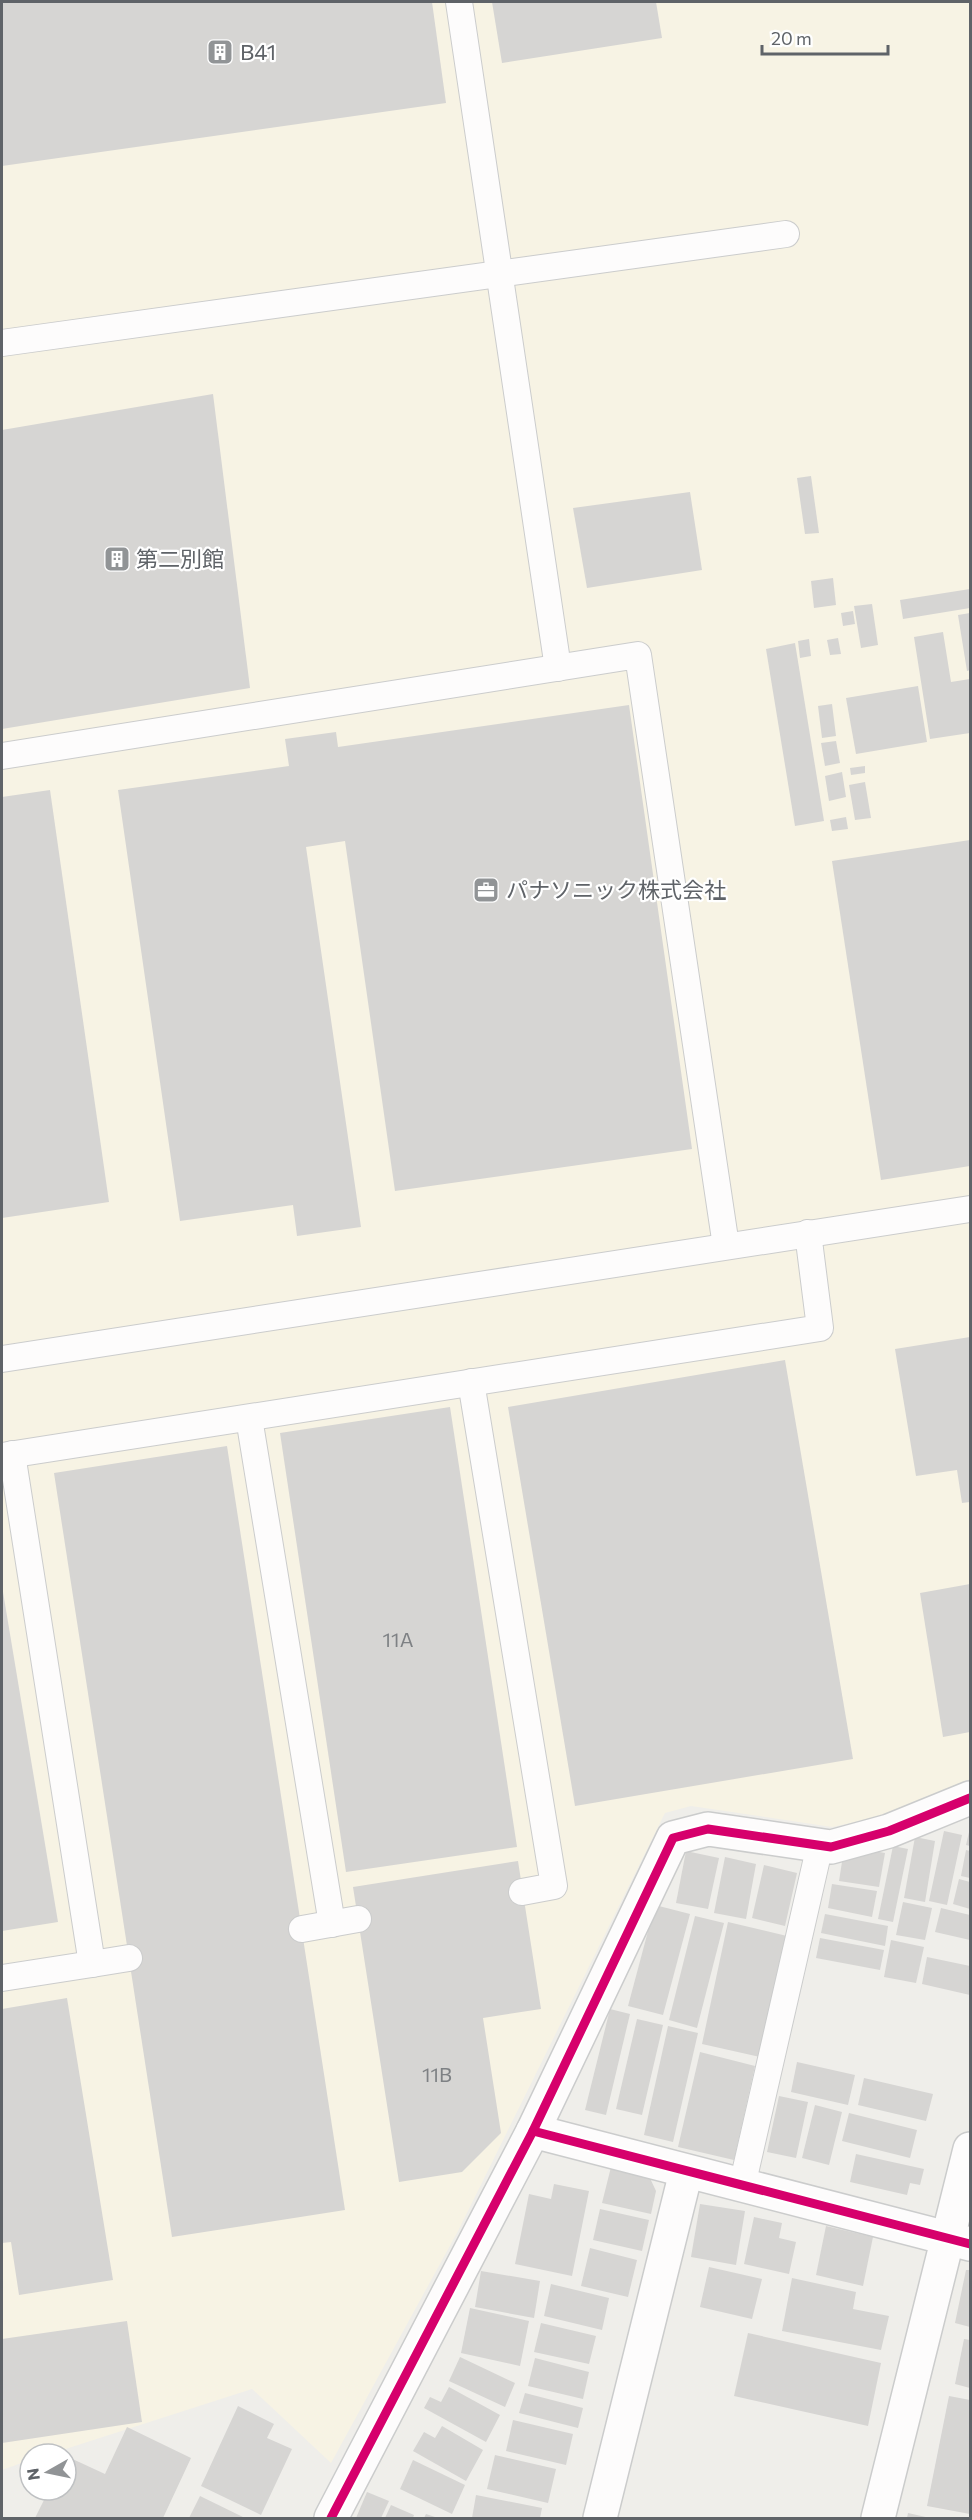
<svg xmlns="http://www.w3.org/2000/svg" width="972" height="2520" font-family="Commissioner,'Noto Sans JP',sans-serif">
<style>
.commercial{fill:#f7f3e4}
.building{fill:#d6d5d3}
.lines{fill:none;stroke-linecap:round;stroke-linejoin:round}
.lane-casing{stroke:#cbcccc;stroke-width:28}
.street-casing{stroke:#cbcccc;stroke-width:36}
.lane{stroke:#fdfcfc;stroke-width:26}
.street{stroke:#fdfcfc;stroke-width:33}
.cycleway-casing{stroke:#fff;stroke-width:13}
.cycleway{stroke:#d6006c;stroke-width:9}
.labels{text-anchor:middle;stroke-width:4.5;stroke-linejoin:round;paint-order:stroke}
.number-label{font-size:20px;fill:#7e8184}
.poi-label{font-size:22px;fill:#5f6368;stroke:#fff;text-anchor:start}
</style>
<rect width="100%" height="100%" fill="#efeeea"/>
<path class="commercial" d="M2 2H970V1779L874 1818 832 1827 691 1806 665 1813 458 2231 331 2463 252 2389 50 2454H30V2460L2 2470Z"/>
<g class="building">
<path d="M2 2H432L446 103 2 166Z"/>
<path d="M492 2H656L662 38 502 63Z"/>
<path d="M213 394 250 688 2 729V430Z"/>
<path d="M811 476 819 533 805 534 797 478Z"/>
<path d="M690 492 702 570 587 588 573 508Z"/>
<path d="M833 578 836 605 814 608 811 581Z"/>
<path d="M970 589V608L903 619 900 600Z"/>
<path d="M872 604 878 645 861 648 854 606Z"/>
<path d="M853 611 855 624 843 626 841 613Z"/>
<path d="M970 613V670L967 671 958 615Z"/>
<path d="M943 632 951 682 970 679V733L930 739 914 637Z"/>
<path d="M838 638 841 654 830 655 827 640Z"/>
<path d="M809 639 811 656 800 658 798 641Z"/>
<path d="M795 643 824 821 795 826 766 649Z"/>
<path d="M918 686 927 742 856 754 846 698Z"/>
<path d="M832 704 836 736 822 738 818 706Z"/>
<path d="M629 705 692 1149 395 1191 345 841 306 847 361 1227 297 1236 293 1205 180 1221 118 790 289 766 285 739 336 732 338 747Z"/>
<path d="M836 741 840 763 825 766 821 743Z"/>
<path d="M865 766V773L851 775 850 768Z"/>
<path d="M842 772 846 797 829 801 825 776Z"/>
<path d="M865 782 871 818 855 820 849 785Z"/>
<path d="M50 790 109 1202 2 1218V797Z"/>
<path d="M846 817 848 829 832 831 830 820Z"/>
<path d="M970 840V1166L881 1180 832 861Z"/>
<path d="M970 1337V1502L962 1503 957 1470 916 1476 895 1349Z"/>
<path d="M785 1360 853 1759 575 1806 508 1407Z"/>
<path d="M450 1407 517 1847 346 1872 280 1433Z"/>
<path d="M227 1446 345 2210 172 2237 54 1473Z"/>
<path d="M970 1584V1732L943 1737 920 1593Z"/>
<path d="M2 1586 58 1922 2 1931Z"/>
<path d="M970 1828V1846L966 1845Z"/>
<path d="M944 1831 962 1835 947 1905 929 1901Z"/>
<path d="M915 1837 935 1841 925 1902 904 1898Z"/>
<path d="M893 1846 908 1849 893 1922 878 1919Z"/>
<path d="M869 1850 885 1853 879 1887 839 1881 842 1862Z"/>
<path d="M966 1850 970 1851V1878L961 1876Z"/>
<path d="M686 1851 719 1858 708 1909 676 1903Z"/>
<path d="M725 1857 756 1864 746 1919 714 1913Z"/>
<path d="M518 1861 541 2009 483 2018 501 2133 462 2172 399 2182 353 1887Z"/>
<path d="M764 1865 797 1873 785 1926 752 1918Z"/>
<path d="M959 1879 970 1882V1909L953 1904Z"/>
<path d="M832 1884 877 1891 872 1917 828 1908Z"/>
<path d="M903 1902 932 1908 925 1940 896 1935Z"/>
<path d="M655 1905 690 1914 663 2015 628 2006Z"/>
<path d="M941 1908 970 1915V1940L935 1932Z"/>
<path d="M825 1914 888 1926 885 1946 821 1933Z"/>
<path d="M695 1916 724 1923 697 2028 669 2020Z"/>
<path d="M728 1922 787 1936 760 2057 702 2044Z"/>
<path d="M820 1938 884 1950 880 1970 816 1958Z"/>
<path d="M891 1940 924 1947 916 1983 884 1977Z"/>
<path d="M927 1957 970 1966V1995L922 1984Z"/>
<path d="M67 1998 113 2280 19 2295 11 2242 2 2243V2009Z"/>
<path d="M610 2009 630 2014 606 2115 585 2110Z"/>
<path d="M637 2019 663 2025 642 2115 616 2109Z"/>
<path d="M668 2026 698 2033 673 2142 644 2135Z"/>
<path d="M700 2052 755 2066 734 2160 678 2147Z"/>
<path d="M797 2062 855 2075 848 2105 791 2092Z"/>
<path d="M864 2078 933 2094 926 2121 858 2105Z"/>
<path d="M779 2096 808 2102 796 2158 767 2152Z"/>
<path d="M815 2105 842 2112 829 2165 802 2158Z"/>
<path d="M849 2113 917 2130 910 2158 842 2141Z"/>
<path d="M856 2154 924 2169 920 2185 910 2183 907 2195 850 2182Z"/>
<path d="M611 2167 649 2176 656 2191 651 2214 602 2203Z"/>
<path d="M554 2184 589 2191 572 2276 515 2264 529 2194 551 2199Z"/>
<path d="M700 2204 745 2211 736 2265 691 2257Z"/>
<path d="M600 2209 649 2220 642 2251 593 2240Z"/>
<path d="M754 2217 782 2223 779 2238 796 2242 789 2274 744 2264Z"/>
<path d="M826 2226 873 2237 863 2286 816 2275Z"/>
<path d="M590 2248 637 2260 628 2297 581 2286Z"/>
<path d="M709 2267 762 2279 752 2319 700 2307Z"/>
<path d="M966 2270H970V2327L955 2323Z"/>
<path d="M481 2271 540 2281 534 2318 475 2307Z"/>
<path d="M792 2278 856 2292 853 2309 889 2316 881 2350 782 2331Z"/>
<path d="M551 2284 609 2298 602 2330 544 2316Z"/>
<path d="M470 2308 529 2321 520 2366 461 2353Z"/>
<path d="M127 2321 142 2422 2 2443V2339Z"/>
<path d="M541 2323 596 2336 589 2364 534 2352Z"/>
<path d="M748 2333 881 2363 868 2426 734 2396Z"/>
<path d="M964 2339 970 2340V2388L955 2384Z"/>
<path d="M460 2357 515 2383 505 2407 449 2381Z"/>
<path d="M535 2358 589 2372 583 2399 528 2386Z"/>
<path d="M449 2387 500 2415 486 2442 424 2408 430 2397 441 2402Z"/>
<path d="M525 2393 583 2408 578 2428 519 2413Z"/>
<path d="M949 2396 970 2400V2514L927 2506Z"/>
<path d="M238 2406 274 2424 267 2438 292 2449 261 2515 201 2486Z"/>
<path d="M513 2420 573 2434 566 2465 506 2451Z"/>
<path d="M442 2426 483 2450 466 2481 413 2451 424 2432 435 2438Z"/>
<path d="M127 2427 191 2458 163 2518H35L49 2490H66V2456L105 2474Z"/>
<path d="M495 2455 556 2469 548 2503 487 2489Z"/>
<path d="M413 2460 465 2485 452 2514 400 2489Z"/>
<path d="M367 2492 389 2501 381 2518H356Z"/>
<path d="M476 2495 542 2508 540 2518H472Z"/>
<path d="M200 2496 245 2518H189Z"/>
<path d="M391 2505 414 2515 413 2518H385Z"/>
<path d="M908 2513 930 2518H907Z"/>
<path d="M426 2514 438 2518H424Z"/>
</g>
<g class="lines">
<g class="lane-casing">
<g id="lane">
<path d="M459 2 558 668"/>
<path d="M2 343 786 234"/>
<path d="M2 756 638 655 726 1246"/>
<path d="M2 1359 970 1209"/>
<path d="M471 1382 554 1886 522 1892"/>
<path d="M249 1418 332 1924"/>
<path d="M2 1456 820 1328 808 1233"/>
<path d="M302 1929 358 1919"/>
<path d="M92 1964 129 1958"/>
<path d="M2 1978 92 1964 12 1454"/>
<path d="M742 2186 820 1845"/>
</g>
</g>
<g class="street-casing">
<g id="street">
<path d="M533 2131 970 2244"/>
<path d="M331 2518 533 2131 673 1838 708 1829 831 1847 889 1831 970 1798"/>
<path d="M600 2518 686 2172"/>
<path d="M878 2518 970 2149"/>
</g>
</g>
<use href="#lane" class="lane"/>
<use href="#street" class="street"/>
<g class="cycleway-casing">
<g id="cycleway">
<path d="M533 2131 970 2244"/>
<path d="M331 2518 533 2131 673 1838 708 1829 831 1847 889 1831 970 1798"/>
</g>
</g>
<use href="#cycleway" class="cycleway"/>
</g>
<defs>
<g id="building-square" transform="scale(1.35)"><rect x="-9" y="-9" width="18" height="18" rx="4" fill="#919496" stroke="#fff"/><path d="M-4-6H4V6H1V3H-1V6H-4ZM-2.5-4.3h1.7v1.8h-1.7ZM.8-4.3h1.7v1.8H.8ZM-2.5-1h1.7V.8h-1.7ZM.8-1h1.7V.8H.8Z" fill="#fff"/></g>
<g id="office-square" transform="scale(1.35)"><rect x="-9" y="-9" width="18" height="18" rx="4" fill="#919496" stroke="#fff"/><path d="M-6-3h4V-5.5h4V-3h4V5H-6ZM-1-4.5V-3h2v-1.5ZM-6 0V1H6V0Z" fill="#fff"/></g>
</defs>
<g fill-rule="evenodd">
<use href="#building-square" x="220" y="52"/>
<use href="#building-square" x="117" y="559"/>
<use href="#office-square" x="486" y="890"/>
</g>
<g class="labels">
<g class="number-label">
<text x="398" y="1647">11A</text>
<text x="437" y="2082">11B</text>
</g>
<g class="poi-label">
<text x="240" y="60">B41</text>
<text x="136" y="567">第二別館</text>
<text x="506" y="898">パナソニック株式会社</text>
</g>
</g>
<rect width="972" height="2520" fill="none" stroke="#5f6368" stroke-width="6"/>
<g transform="translate(48 2472) rotate(261)"><circle r="28" fill="#ffffff" stroke="#bfc1c3" stroke-width="1.5"/>
<path d="M0-4.5L10 22L0 15L-10 22Z" fill="#919496"/>
<text y="-9" font-size="16" font-weight="bold" text-anchor="middle" fill="#5f6368">N</text>
</g>
<path d="M762 45v9h126v-9" fill="none" stroke="#5f6368" stroke-width="3"/>
<text x="771" y="45" font-size="18" fill="#5f6368" stroke="#ffffff" stroke-width="4.5" paint-order="stroke">20 m</text>
</svg>
